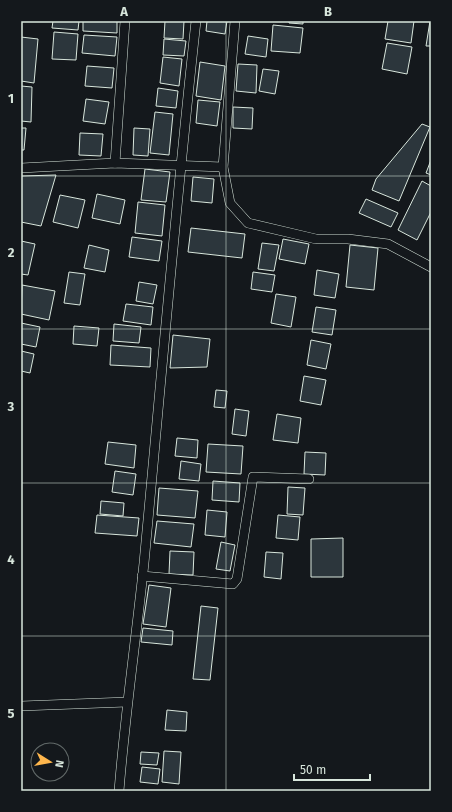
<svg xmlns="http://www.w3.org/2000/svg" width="452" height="812" font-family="'Fira Sans',sans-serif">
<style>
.building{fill:#2c363c;stroke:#d8e6dc}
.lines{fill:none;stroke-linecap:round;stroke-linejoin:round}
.minor-casing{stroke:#d8e6dc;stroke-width:10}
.minor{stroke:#14181c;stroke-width:9}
.grid{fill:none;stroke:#d8e6dc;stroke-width:1;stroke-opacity:0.55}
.neatline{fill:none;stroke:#d8e6dc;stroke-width:1.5}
.grid-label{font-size:13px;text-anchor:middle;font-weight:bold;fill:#d8e6dc}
</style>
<rect width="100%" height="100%" fill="#14181c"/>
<g class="building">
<path d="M53 21H79L78 30 52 28Z"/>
<path d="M83 21H117V33L83 31Z"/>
<path d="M165 21H184L183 39 164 38Z"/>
<path d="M207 21H227L225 34 206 31Z"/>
<path d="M289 21H303V24L289 23Z"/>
<path d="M388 21H414L411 43 385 39Z"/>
<path d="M430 21H431V46H426Z"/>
<path d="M273 25 303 28 300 53 271 51Z"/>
<path d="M54 32 78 34 76 60 52 59Z"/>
<path d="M84 35 117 37 115 56 82 53Z"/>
<path d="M248 36 268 39 266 57 245 54Z"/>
<path d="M21 37 38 39 34 83 21 81Z"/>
<path d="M164 39 186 41 184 56 163 55Z"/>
<path d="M387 43 412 47 407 74 382 69Z"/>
<path d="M163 57 182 59 179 86 160 83Z"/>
<path d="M200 62 225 66 221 100 196 96Z"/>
<path d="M238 64 257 65 256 93 236 91Z"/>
<path d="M87 66 114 68 112 88 85 86Z"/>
<path d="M263 69 279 71 275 94 259 91Z"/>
<path d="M21 86 32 87 31 122 21 121Z"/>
<path d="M158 88 178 91 176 108 156 106Z"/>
<path d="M86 99 109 102 105 124 83 121Z"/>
<path d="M198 100 220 102 217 126 196 123Z"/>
<path d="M233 107 253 108 252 129 233 128Z"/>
<path d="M155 112 173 114 169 155 150 153Z"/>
<path d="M422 124 430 127 399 201 372 190 376 179Z"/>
<path d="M21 128H26L24 150H21Z"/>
<path d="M134 128 150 129 148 156 133 155Z"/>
<path d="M80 133 103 134 101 156 79 155Z"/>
<path d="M431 160V175L426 173Z"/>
<path d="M145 169 170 172 166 202 141 200Z"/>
<path d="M56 175 41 226 21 222V176Z"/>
<path d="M193 177 214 179 212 203 191 201Z"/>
<path d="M422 181 431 186V212L417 240 398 230Z"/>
<path d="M97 194 125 200 120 224 92 218Z"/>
<path d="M60 195 85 200 78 228 53 222Z"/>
<path d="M366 199 398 213 391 227 359 213Z"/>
<path d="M138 202 165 205 162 236 135 233Z"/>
<path d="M191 228 245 234 242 258 188 252Z"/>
<path d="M132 237 162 241 159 261 129 257Z"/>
<path d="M283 239 309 244 305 264 279 259Z"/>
<path d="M21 241 35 244 28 275 21 274Z"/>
<path d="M262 243 279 245 274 271 258 269Z"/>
<path d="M89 245 109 250 105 272 84 268Z"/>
<path d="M350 245 378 248 374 290 346 287Z"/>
<path d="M317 270 339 274 335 298 314 295Z"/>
<path d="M69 272 85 274 80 305 64 303Z"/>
<path d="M253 272 275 275 272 292 251 289Z"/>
<path d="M139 282 157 285 153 304 136 301Z"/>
<path d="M22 285 55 291 49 320 21 314Z"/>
<path d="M276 294 296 297 291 327 271 323Z"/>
<path d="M126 304 153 307 151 325 123 321Z"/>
<path d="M316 307 336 310 332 335 312 332Z"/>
<path d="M21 323 40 327 36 347 21 344Z"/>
<path d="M114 324 141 327 139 343 113 341Z"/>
<path d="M74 326 99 328 97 346 73 344Z"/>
<path d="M173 335 210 339 207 367 170 368Z"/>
<path d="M311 340 331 344 326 369 307 365Z"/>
<path d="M111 345 151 348 150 367 110 365Z"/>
<path d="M21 351 34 354 30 373 21 371Z"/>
<path d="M304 376 326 380 321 405 300 401Z"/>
<path d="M216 390 227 391 225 408 214 407Z"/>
<path d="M235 409 249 411 246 436 232 434Z"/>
<path d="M277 414 301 418 298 443 273 440Z"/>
<path d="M177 438 198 440 197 458 175 456Z"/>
<path d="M108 442 136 445 134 468 105 464Z"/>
<path d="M208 444 243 446 241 474 206 472Z"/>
<path d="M305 452 326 453 325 475 304 474Z"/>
<path d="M181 461 201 464 199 481 179 479Z"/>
<path d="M115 471 136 474 133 495 112 492Z"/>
<path d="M213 481 240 483 239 502 212 500Z"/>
<path d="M288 487 305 488 303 515 287 514Z"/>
<path d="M159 488 198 491 195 518 157 515Z"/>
<path d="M101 501 124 503 123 516 100 514Z"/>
<path d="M207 510 227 512 225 537 205 535Z"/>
<path d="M97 515 139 518 137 536 95 533Z"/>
<path d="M278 515 300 517 298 540 276 538Z"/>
<path d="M157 521 194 524 191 547 154 543Z"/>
<path d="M343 538V577H311V539Z"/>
<path d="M221 542 235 545 230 571 216 569Z"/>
<path d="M170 551 194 552 193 575 169 574Z"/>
<path d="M266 552 283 553 281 579 264 577Z"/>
<path d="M149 585 171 588 166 627 143 624Z"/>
<path d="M201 606 218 608 210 680 193 679Z"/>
<path d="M143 628 173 631 172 645 141 642Z"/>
<path d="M167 710 187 712 186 731 165 730Z"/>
<path d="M164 751 181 752 179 784 162 782Z"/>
<path d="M141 752 159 753 157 765 140 764Z"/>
<path d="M142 767 160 769 158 784 140 782Z"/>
</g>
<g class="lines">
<g class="minor-casing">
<g id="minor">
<path d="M235 21 223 167 230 203 248 223 316 239H348L388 244 431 267"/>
<path d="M115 163 125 21"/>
<path d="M21 168 115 163 223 167"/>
<path d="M142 576 233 584 237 579 253 477 309 479"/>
<path d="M21 706 127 702"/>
<path d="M119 791C125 715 136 639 144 563 161 382 176 201 196 21"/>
</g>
</g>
<use href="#minor" class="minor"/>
</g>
<path class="grid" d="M226 21V791M21 176H431M21 329H431M21 483H431M21 636H431"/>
<rect width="452" height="812" fill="none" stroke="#14181c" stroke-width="44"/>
<g transform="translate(50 762) rotate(101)"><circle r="19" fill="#14181c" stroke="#626a69"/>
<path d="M0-3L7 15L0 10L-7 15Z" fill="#ffb74d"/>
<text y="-6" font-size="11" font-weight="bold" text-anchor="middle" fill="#d8e6dc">N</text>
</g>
<path d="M294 774v6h76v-6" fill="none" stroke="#d8e6dc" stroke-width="2"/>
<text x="300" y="774" font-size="12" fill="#d8e6dc" stroke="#14181c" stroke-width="3" paint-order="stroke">50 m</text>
<rect x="22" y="22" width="408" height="768" class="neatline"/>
<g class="grid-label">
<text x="124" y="16">A</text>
<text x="328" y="16">B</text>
<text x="11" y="103">1</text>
<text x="11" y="257">2</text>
<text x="11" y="411">3</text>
<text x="11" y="564">4</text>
<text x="11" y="718">5</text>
</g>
</svg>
